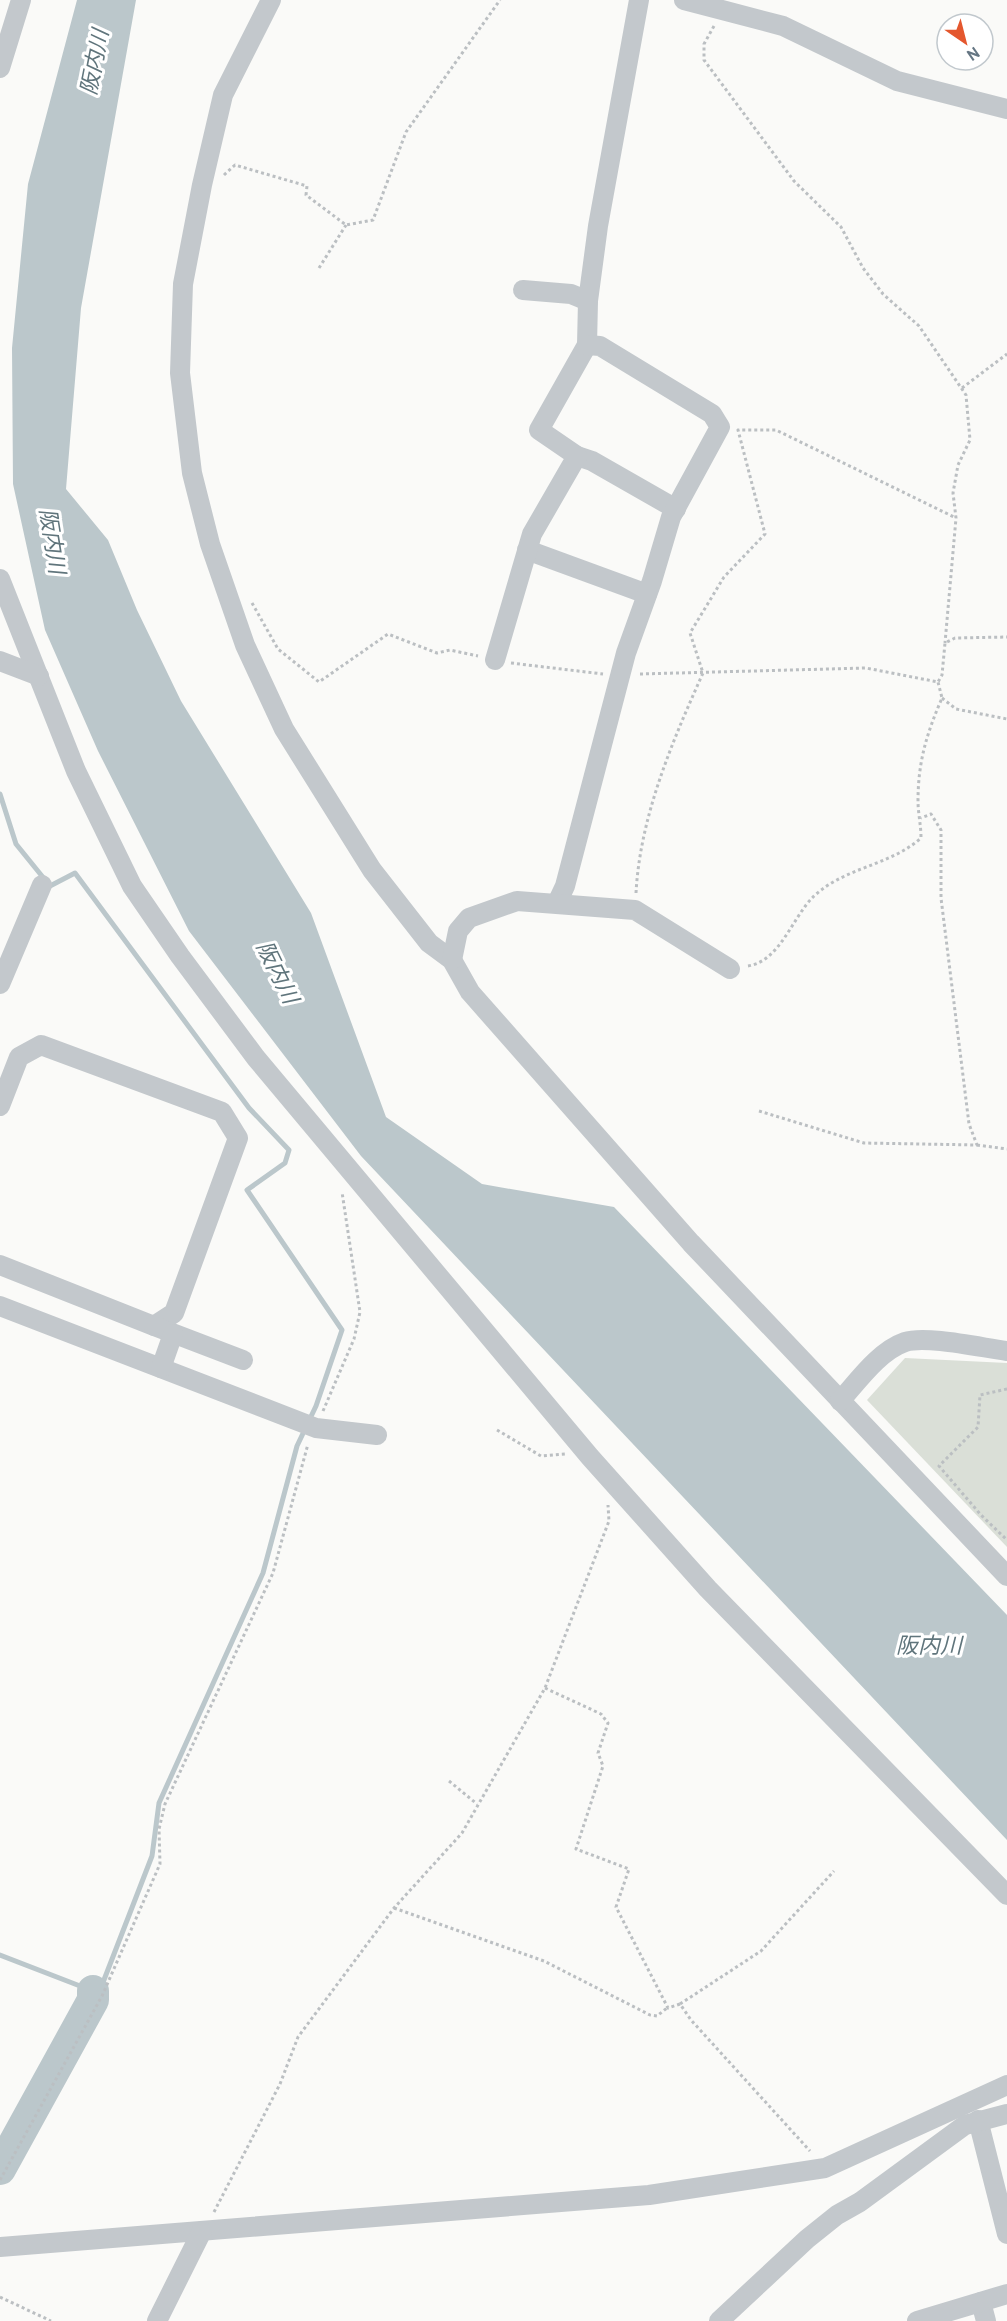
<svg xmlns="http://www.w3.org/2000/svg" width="1007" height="2321" font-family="Overpass,'Noto Sans JP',sans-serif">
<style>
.green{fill:#dadfd7}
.water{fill:#bbc7cb}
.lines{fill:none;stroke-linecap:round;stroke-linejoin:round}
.stream{stroke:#bbc7cb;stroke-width:5}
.river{stroke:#bbc7cb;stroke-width:32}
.path{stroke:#bbbfc2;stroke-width:3;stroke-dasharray:3 3;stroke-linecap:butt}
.minor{stroke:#c3c8cc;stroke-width:20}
.labels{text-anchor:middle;stroke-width:6;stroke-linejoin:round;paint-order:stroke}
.water-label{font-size:22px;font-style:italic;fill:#60757c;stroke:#fff}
</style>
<rect width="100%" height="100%" fill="#fafaf8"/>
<path class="green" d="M905 1358 1007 1363V1547L867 1400Z"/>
<path class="water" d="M77 0H136L81 308 66 489 108 540 137 610 181 701 311 913 386 1117 482 1184 614 1207 1007 1615V1840L361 1156 189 931 98 751 45 630 13 484 12 348 28 184Z"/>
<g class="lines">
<path class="stream" d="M0 794 16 844 50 886 75 873 249 1108 289 1150 285 1163 247 1190 342 1330 316 1406 297 1446 263 1573 159 1803 152 1856 102 1985 93 1991 0 1955"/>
<path class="river" d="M0 2169 93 2000V1991"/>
<g class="path">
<path d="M714 26 704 44V60L794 181 841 227 863 268 883 294 919 326 966 395 970 440 958 465 953 493 956 518 945 643"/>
<path d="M224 175 235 165 307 186 306 195 346 225 373 220 406 132 500 0"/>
<path d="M319 268 346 225"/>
<path d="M962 388 1007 354"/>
<path d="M252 603 278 649 319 682 388 634 437 653 450 650 478 656"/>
<path d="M511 663 603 674"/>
<path d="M640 674 866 668 938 682 942 675 945 643 955 638 1007 637"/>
<path d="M942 698 956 709 1007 719"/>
<path d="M636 893C640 817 672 742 703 673L690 633 724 577 765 534 738 430H776L956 518"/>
<path d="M748 966C780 961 792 918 813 897 844 867 890 866 921 838 921 825 918 813 918 801 918 761 927 733 942 698L938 682"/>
<path d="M759 1111 864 1143 977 1145 969 1124 941 898V830L931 814 921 818"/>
<path d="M977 1145 1007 1149"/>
<path d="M1007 1389 980 1395 978 1427 939 1466 981 1515 1007 1540"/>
<path d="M323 1411 354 1339 360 1312 342 1192"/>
<path d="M497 1430 541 1456 565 1454"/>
<path d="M545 1688 601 1714 608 1723 598 1753 603 1766 576 1849 629 1869 616 1907 668 2008 680 2004 691 2020 810 2151"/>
<path d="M449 1781 477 1804"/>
<path d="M394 1908 544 1961 650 2015 657 2016 667 2008"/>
<path d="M680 2004 761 1951 834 1871"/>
<path d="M0 2180 102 1996 160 1864 159 1829 165 1804 273 1573 308 1444"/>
<path d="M214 2212 280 2084 298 2037 394 1908 462 1833 545 1688 609 1521 608 1505"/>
<path d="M0 2297 51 2321"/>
</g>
<g class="minor">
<path d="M271 0 223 95 202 185 183 284 180 373 192 473 210 544 245 645 284 729 372 870 429 943 452 960 470 992 691 1243 1007 1576"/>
<path d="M684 0 783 26 897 81 1007 109"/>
<path d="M0 68 21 0"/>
<path d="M523 290 571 294 588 301"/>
<path d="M577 456 592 461 676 509"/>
<path d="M527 550 647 594"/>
<path d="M0 579 76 771 132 886 180 956 256 1058 590 1457 708 1589 1007 1895"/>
<path d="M495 660 532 534 577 456 539 430 587 345 588 301 598 226 639 0"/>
<path d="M0 661 39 676"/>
<path d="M557 903 565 886 626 653 652 581 671 517 720 427 712 414 600 346 587 345"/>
<path d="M452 960 458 931 469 918 517 901 635 910 730 969"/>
<path d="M0 984 42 885"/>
<path d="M0 1106 19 1057 41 1045 222 1112 238 1138 174 1313 154 1326 0 1265"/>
<path d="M0 1306 316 1428 377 1435"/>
<path d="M154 1326 243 1360"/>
<path d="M161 1368 173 1334"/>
<path d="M840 1401C858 1381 879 1351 905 1342 926 1335 983 1348 1007 1351"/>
<path d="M978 2120 1007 2234"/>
<path d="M0 2247 649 2195 825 2168 1007 2085"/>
<path d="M981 2302 986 2321"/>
<path d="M157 2321 202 2231"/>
<path d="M719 2321 807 2239 837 2215 860 2202 965 2125 1007 2114"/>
<path d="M917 2321 1007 2294"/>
</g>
</g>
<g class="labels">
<g class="water-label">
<text transform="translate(94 62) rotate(-79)" y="8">阪内川</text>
<text transform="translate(53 541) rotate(81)" y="8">阪内川</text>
<text transform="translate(278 972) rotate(64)" y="8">阪内川</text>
<text x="929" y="1653">阪内川</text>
</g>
</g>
<g transform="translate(965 42) rotate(145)"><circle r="28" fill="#ffffff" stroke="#c1c8cd" stroke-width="1.5"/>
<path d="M0-4.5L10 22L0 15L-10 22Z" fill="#e4572e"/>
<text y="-9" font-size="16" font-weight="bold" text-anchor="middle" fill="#657683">N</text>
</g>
</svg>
